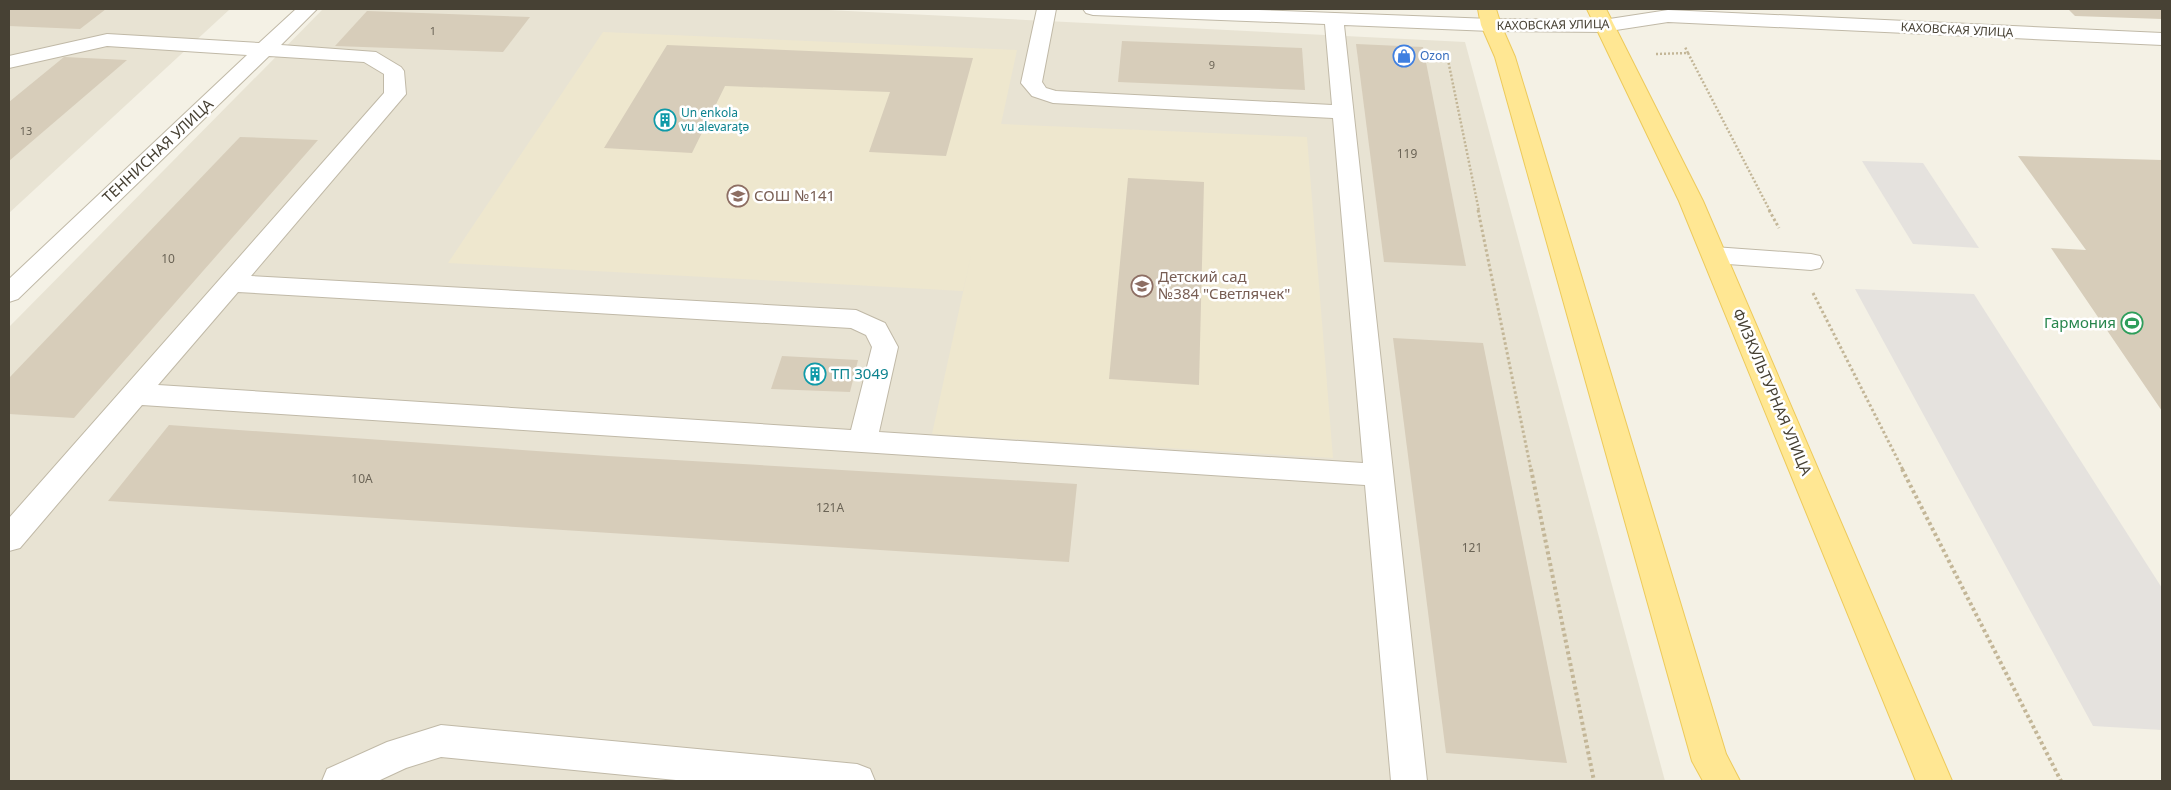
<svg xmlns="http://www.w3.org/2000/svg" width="2171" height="790" font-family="'Noto Sans',sans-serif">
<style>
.residential{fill:#e8e3d3}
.education{fill:#eee7ce}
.parking{fill:#e5e2de}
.building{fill:#d7cdba}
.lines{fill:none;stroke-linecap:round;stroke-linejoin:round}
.minor-casing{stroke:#c0b9a7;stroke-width:2}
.major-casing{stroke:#edca5b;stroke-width:2}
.path-far2{stroke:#c3b697;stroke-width:2.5;stroke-dasharray:2 2;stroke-linecap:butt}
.path-far1{stroke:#c3b697;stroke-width:3;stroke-dasharray:2.5 2.5;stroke-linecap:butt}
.path{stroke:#c3b697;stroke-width:4;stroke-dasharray:3 3;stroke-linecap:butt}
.minor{fill:#fff;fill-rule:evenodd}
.major{fill:#ffe793;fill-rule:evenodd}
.labels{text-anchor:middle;stroke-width:5;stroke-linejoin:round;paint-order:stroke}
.far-number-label{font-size:11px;fill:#6b6456}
.far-street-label{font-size:12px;fill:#474134;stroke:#fff}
.far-shop-label{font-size:12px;fill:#366cbe;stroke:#fff;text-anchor:start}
.far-culture-label{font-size:12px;fill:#0d838f;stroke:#fff;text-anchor:start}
.number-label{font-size:12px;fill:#6b6456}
.street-label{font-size:15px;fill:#474134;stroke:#fff}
.education-label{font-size:15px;fill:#785e54;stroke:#fff;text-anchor:start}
.leisure-label{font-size:15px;fill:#27864d;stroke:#fff;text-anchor:end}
.culture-label{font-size:15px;fill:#0d838f;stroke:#fff;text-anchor:start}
</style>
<rect width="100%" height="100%" fill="#f4f1e5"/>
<g class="residential">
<path d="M9 9H230L9 213Z"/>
<path d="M323 9H808L1465 42 1665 781H9V327Z"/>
</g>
<path class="education" d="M603 32 1017 50 1001 124 1307 137 1333 458 932 434 972 251 963 291 448 263Z"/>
<g class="parking">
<path d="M1862 161 1923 163 1979 248 1913 244Z"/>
<path d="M1855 289 1974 294 2162 588V730L2093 726Z"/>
</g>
<g class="building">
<path d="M9 9H106L80 29 9 26Z"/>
<path d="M2068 9H2162V19L2075 16Z"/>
<path d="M367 11 530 17 503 52 335 46Z"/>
<path d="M1122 41 1302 48 1305 90 1118 82Z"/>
<path d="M1356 44 1423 47 1466 266 1384 262Z"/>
<path d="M667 45 973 58 946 156 869 152 890 92 725 86 692 153 604 148Z"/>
<path d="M64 57 127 60 9 161V102Z"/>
<path d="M240 137 318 140 74 418 9 414V378Z"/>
<path d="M2018 156 2162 160V411L2051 248 2086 250Z"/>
<path d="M1128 178 1204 182 1199 385 1109 379Z"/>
<path d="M1393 338 1483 343 1567 763 1446 753Z"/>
<path d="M782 356 858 360 850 392 771 389Z"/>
<path d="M169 425 608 456 1077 484 1069 562 108 501Z"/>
</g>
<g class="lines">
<g class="minor-casing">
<g id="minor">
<path d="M296 9H317L281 45 376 52 401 67 404 71 406 94 251 276 856 310 885 323 898 347 879 432 1363 463 1333 118 1053 103 1032 96 1021 83 1037 9H1056L1042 82 1046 88 1056 91 1332 105 1325 24 1093 15 1086 13 1083 9H1231L1491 19 1603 20 1668 10 2162 33V45L1668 22 1603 32 1491 31 1344 25 1427 781H1391L1365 485 142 405 20 548 9 551V518L384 93V74L364 62 269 56 18 299 9 302V279L247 55 107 46 9 68V56L107 34 259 43ZM238 292 851 328 866 335 872 347 851 430 158 385Z"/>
<path d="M1714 247 1811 254 1820 256 1823 262 1820 268 1811 270 1714 263 1705 261 1702 255 1705 249Z"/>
<path d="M441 725 857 764 870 769 875 781H686L441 757 406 768 378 781H322L327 769 387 742Z"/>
</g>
</g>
<g class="major-casing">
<g id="major">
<path d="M1478 9H1496L1501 25 1515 57 1726 754 1740 781H1703L1692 761 1495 57 1481 25Z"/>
<path d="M1587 9H1606L1703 201 1952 781H1916L1679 201Z"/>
</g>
</g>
<g class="path-far2">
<path d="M1688 53 1770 211"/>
<path d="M1656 54 1688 53 1685 47"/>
<path d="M1447 55 1479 211"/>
</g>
<g class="path-far1">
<path d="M1478 210 1531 470"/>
<path d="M1769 210 1779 228"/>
<path d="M1813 293 1903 470"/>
</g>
<g class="path">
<path d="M1531 469 1594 781"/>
<path d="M1902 469 2061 781"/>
</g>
<use href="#minor" class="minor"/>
<use href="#major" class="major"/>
</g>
<defs>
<g id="shop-ring" transform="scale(1.125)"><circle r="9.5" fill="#fff" stroke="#3f7fe0" stroke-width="1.5"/><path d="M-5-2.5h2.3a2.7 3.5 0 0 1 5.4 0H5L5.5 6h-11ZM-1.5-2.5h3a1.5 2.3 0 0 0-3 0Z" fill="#3f7fe0"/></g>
<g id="building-ring" transform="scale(1.125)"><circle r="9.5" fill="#fff" stroke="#0f9aa8" stroke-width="1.5"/><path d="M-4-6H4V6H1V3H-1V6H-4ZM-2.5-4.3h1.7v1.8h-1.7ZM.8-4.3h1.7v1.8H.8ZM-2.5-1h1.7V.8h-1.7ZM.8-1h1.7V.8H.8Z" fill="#0f9aa8"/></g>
<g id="school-ring" transform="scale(1.125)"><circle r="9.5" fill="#fff" stroke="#8d6e63" stroke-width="1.5"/><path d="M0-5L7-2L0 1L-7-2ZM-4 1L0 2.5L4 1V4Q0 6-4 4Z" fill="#8d6e63"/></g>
<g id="stadium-ring" transform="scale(1.125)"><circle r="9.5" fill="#fff" stroke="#2e9e5b" stroke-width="1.5"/><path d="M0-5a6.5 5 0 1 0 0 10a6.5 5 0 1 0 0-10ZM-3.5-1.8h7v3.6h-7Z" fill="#2e9e5b"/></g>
</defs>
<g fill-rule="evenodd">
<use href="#shop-ring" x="1404" y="56"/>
<use href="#building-ring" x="665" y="120"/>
<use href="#school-ring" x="738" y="196"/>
<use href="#school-ring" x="1142" y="286"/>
<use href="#stadium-ring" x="2132" y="323"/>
<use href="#building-ring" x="815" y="374"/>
</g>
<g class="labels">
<g class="far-number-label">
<text x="433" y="35">1</text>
<text x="1212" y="69">9</text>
<text x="26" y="135">13</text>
</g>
<g class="far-street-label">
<text transform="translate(1553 25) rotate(-1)" y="4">КАХОВСКАЯ УЛИЦА</text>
<text transform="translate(1957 30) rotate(3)" y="4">КАХОВСКАЯ УЛИЦА</text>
</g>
<g class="far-shop-label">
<text x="1420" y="60">Ozon</text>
</g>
<g class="far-culture-label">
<text x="681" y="117">Un enkola<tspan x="681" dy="14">vu alevaraţə</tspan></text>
</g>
<g class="number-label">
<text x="1407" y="158">119</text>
<text x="168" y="263">10</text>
<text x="362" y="483">10А</text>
<text x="830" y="512">121А</text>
<text x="1472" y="552">121</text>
</g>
<g class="street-label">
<text transform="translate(158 151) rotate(-43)" y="5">ТЕННИСНАЯ УЛИЦА</text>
<text transform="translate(1772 392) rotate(67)" y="5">ФИЗКУЛЬТУРНАЯ УЛИЦА</text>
</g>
<g class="education-label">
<text x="754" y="201">СОШ №141</text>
<text x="1158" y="282">Детский сад<tspan x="1158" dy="17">№384 "Светлячек"</tspan></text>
</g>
<g class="leisure-label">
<text x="2116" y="328">Гармония</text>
</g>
<g class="culture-label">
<text x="831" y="379">ТП 3049</text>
</g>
</g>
<rect width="2171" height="790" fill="none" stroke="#474134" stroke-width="20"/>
</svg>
